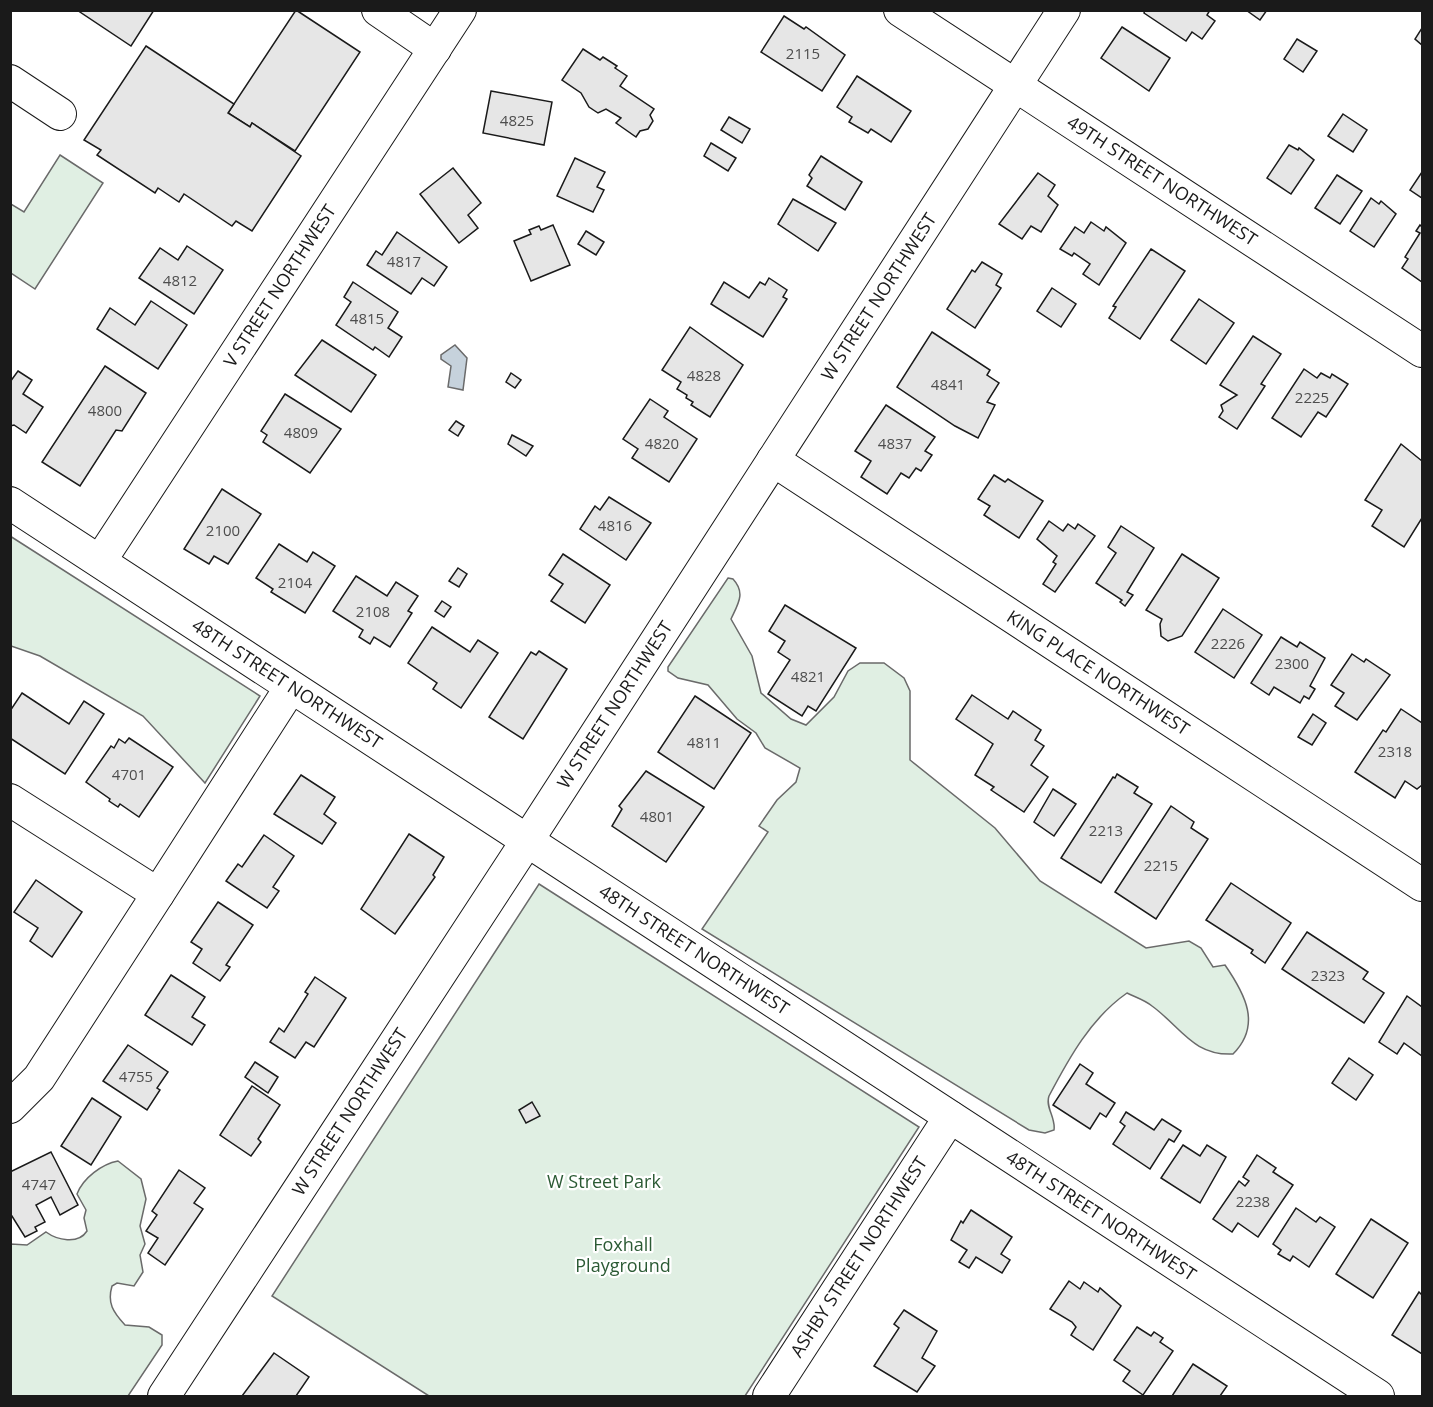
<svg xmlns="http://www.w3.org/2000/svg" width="1433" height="1407" font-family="'Open Sans',sans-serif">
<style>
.green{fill:#e0efe3;stroke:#6a6a6a;stroke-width:1.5}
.water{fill:#c6d2dc;stroke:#6a6a6a;stroke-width:1.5}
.building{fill:#e6e6e6;stroke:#1a1a1a;stroke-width:1.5}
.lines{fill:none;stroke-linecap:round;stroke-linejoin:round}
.minor-casing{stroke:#1a1a1a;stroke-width:34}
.minor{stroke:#fff;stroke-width:32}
.labels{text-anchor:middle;stroke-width:4.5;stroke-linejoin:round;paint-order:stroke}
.number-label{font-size:15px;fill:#4d4d4d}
.street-label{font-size:18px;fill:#1a1a1a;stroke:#fff}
.park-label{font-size:18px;fill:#2b5a34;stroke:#fff}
</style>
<rect width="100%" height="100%" fill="#fff"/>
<g class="green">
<path d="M60 155 103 183 35 289 11 273V204L24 212Z"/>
<path d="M10 536 260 696 205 783 143 716 40 656 11 646Z"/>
<path d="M728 578 733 579C746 593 738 604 731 619L752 656 761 693 791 719 806 725 834 697 848 671 860 663H884L904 678 910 691V760L995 828 1040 881 1146 948 1189 941 1201 948 1213 967 1225 965C1245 994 1262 1025 1233 1054 1193 1056 1181 1027 1152 1006 1145 1000 1135 997 1127 993 1091 1018 1069 1058 1049 1096 1045 1107 1056 1118 1054 1130L1045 1133 1029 1130 702 929 768 832 759 826 777 800 796 782 800 768 765 748 756 733 737 719 708 685 678 678 668 671V667Z"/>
<path d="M539 884 919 1127 745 1396H429L272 1296Z"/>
<path d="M118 1161 141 1179 146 1199 140 1226 145 1244 140 1255 143 1272 134 1286 117 1283 112 1286C107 1303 113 1312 125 1325L149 1327 162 1335V1345L128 1396H11V1244L27 1245 46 1232C57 1240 78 1245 87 1231L84 1218 86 1210 77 1194C83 1178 102 1164 118 1161Z"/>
</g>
<path class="water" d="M455 345 467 358 463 390 448 387 451 366 441 359V355Z"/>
<g class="building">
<path d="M77 10H154L131 46Z"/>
<path d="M296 10 360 52 295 151 252 123 250 127 228 113Z"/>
<path d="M1210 10 1207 15 1215 21 1202 39 1192 32 1186 41 1144 13 1145 10Z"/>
<path d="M1246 10H1267L1260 20Z"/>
<path d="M784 16 804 29 806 27 845 55 822 91 761 52Z"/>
<path d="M1122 27 1170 58 1149 91 1101 58Z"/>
<path d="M1422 28V45L1415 39Z"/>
<path d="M1297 39 1317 51 1303 72 1284 59Z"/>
<path d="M146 46 234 104 228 113 250 127 252 123 301 156 252 231 236 221 232 226 184 194 179 202 158 188 155 193 97 155 101 150 84 140Z"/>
<path d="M583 49 600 60 603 57 617 66 615 68 627 76 620 86 654 109 650 115 653 121 648 129 640 131 636 137 616 123 621 118 606 109 598 113 589 107 581 93 562 80Z"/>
<path d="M857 76 911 111 891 142 871 129 868 133 849 122 852 117 837 107Z"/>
<path d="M491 91 552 102 544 145 483 133Z"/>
<path d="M1343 114 1367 130 1353 152 1328 136Z"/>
<path d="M729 117 750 129 742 143 721 130Z"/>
<path d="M711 143 736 158 728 171 704 156Z"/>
<path d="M1289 145 1298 150 1299 148 1314 160 1291 194 1267 178Z"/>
<path d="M821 156 862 182 845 210 807 186 812 178 809 175Z"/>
<path d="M575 158 605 172 597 187 604 190 593 212 557 196Z"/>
<path d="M453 168 481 203 468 215 478 228 459 243 420 194Z"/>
<path d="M1422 172V198L1410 190Z"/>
<path d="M1038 173 1055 185 1048 196 1058 205 1041 232 1031 226 1022 239 999 224Z"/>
<path d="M1337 175 1362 191 1340 224 1315 208Z"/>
<path d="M1371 198 1379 204 1381 201 1396 214 1374 247 1350 231Z"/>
<path d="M793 199 836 223 818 251 778 224Z"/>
<path d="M1091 222 1104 231 1106 227 1126 243 1099 285 1083 274 1090 264 1074 253 1072 256 1060 249 1075 227 1084 233Z"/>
<path d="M553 225 570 265 531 281 514 241 531 234 529 230 539 226 541 230Z"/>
<path d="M1420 225 1422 227V282L1402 268 1408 259 1405 257 1420 233 1416 231Z"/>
<path d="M586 231 604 242 596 255 578 244Z"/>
<path d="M397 232 447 267 434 286 422 278 411 294 367 265 376 251 382 255Z"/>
<path d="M187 246 223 270 194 314 139 278 160 248 178 260Z"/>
<path d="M1151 249 1185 271 1140 339 1109 318 1116 307 1113 306Z"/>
<path d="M982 262 1002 274 996 285 1001 288 975 328 947 309 972 270 975 272Z"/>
<path d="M769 278 787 290 783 297 787 299 763 337 711 304 724 282 749 298 760 282 765 285Z"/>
<path d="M353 282 398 312 388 328 402 337 389 357 375 347 373 350 336 325 351 302 344 297Z"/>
<path d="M1052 288 1076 304 1061 327 1037 311Z"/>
<path d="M1199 299 1234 323 1206 364 1171 340Z"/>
<path d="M151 301 187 325 158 369 97 329 110 308 135 325Z"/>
<path d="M690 327 743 365 710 417 691 405 693 402 686 398 687 395 677 389 681 382 662 370Z"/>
<path d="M932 332 990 370 987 375 999 383 987 402 995 405 978 438 955 426 897 387Z"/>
<path d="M1253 336 1281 354 1261 384 1265 386 1237 429 1219 417 1223 411 1221 405 1237 395 1220 385Z"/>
<path d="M322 340 376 375 351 412 295 375Z"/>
<path d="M105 366 146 393 122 431 116 430 80 486 42 462Z"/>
<path d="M1304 369 1317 378 1321 373 1330 378 1332 374 1348 384 1326 417 1318 412 1301 437 1272 418Z"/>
<path d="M18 371 32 380 23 394 43 407 26 433 14 425 10 426V382Z"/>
<path d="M511 373 521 380 515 388 506 382Z"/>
<path d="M285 394 341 429 310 473 263 442 267 435 261 431Z"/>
<path d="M650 399 668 411 664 417 697 439 669 482 632 458 638 449 623 439Z"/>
<path d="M886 405 935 437 925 451 932 455 921 471 916 468 909 478 901 473 887 494 861 477 871 461 855 451Z"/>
<path d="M456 421 464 426 458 436 449 430Z"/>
<path d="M512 435 533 446 526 456 508 444Z"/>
<path d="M1401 444 1422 461V518L1404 547 1372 526 1382 510 1365 500Z"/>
<path d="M994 475 1005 482 1008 479 1043 501 1019 538 984 515 990 506 978 499Z"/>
<path d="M222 489 261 514 228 564 214 556 209 564 184 549Z"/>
<path d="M609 497 651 523 626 560 580 529 595 506 600 510Z"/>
<path d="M1049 521 1063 531 1068 524 1075 529 1078 524 1095 536 1055 592 1043 584 1056 564 1053 562 1057 556 1037 539Z"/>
<path d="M1121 526 1154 548 1127 592 1133 595 1125 606 1120 602 1122 600 1096 583 1116 553 1108 547Z"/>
<path d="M279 544 307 562 313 552 335 566 305 613 271 592 273 589 256 578Z"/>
<path d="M563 554 610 585 585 623 551 601 563 584 549 575Z"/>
<path d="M1182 554 1219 578 1182 636 1168 641 1161 636 1160 624 1162 619 1146 610Z"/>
<path d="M458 568 467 574 459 587 449 581Z"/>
<path d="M356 576 387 596 396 582 418 596 408 611 412 613 390 647 374 637 370 644 359 637 363 630 333 611Z"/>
<path d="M442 601 451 607 444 617 435 611Z"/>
<path d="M785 605 856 648 816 711 808 706 802 716 768 694 790 660 778 652 785 641 769 631Z"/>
<path d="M1223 609 1262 635 1234 678 1195 652Z"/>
<path d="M432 627 470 652 478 640 498 653 461 708 433 689 437 683 408 663Z"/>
<path d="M1281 637 1297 647 1300 642 1325 658 1310 686 1315 689 1309 699 1304 696 1300 703 1274 687 1269 695 1251 683Z"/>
<path d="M539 651 567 669 523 739 489 717 531 652 536 655Z"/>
<path d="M1352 654 1364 662 1366 659 1390 675 1357 720 1335 706 1344 693 1331 685Z"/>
<path d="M22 693 69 724 84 701 104 714 65 774 10 738V711Z"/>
<path d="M972 695 1008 719 1013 711 1041 730 1035 740 1044 746 1031 765 1048 777 1024 812 991 790 994 787 975 775 993 744 956 719Z"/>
<path d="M695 696 751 733 714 789 658 752Z"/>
<path d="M1401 709 1422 723V785L1417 789 1405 781 1395 798 1355 772 1383 730 1386 732Z"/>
<path d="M1313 714 1326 723 1312 745 1298 737Z"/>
<path d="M129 738 173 767 139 817 120 804 118 807 109 801 110 799 86 782 111 746 114 748 119 739 125 743Z"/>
<path d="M646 771 704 807 666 862 612 826 622 809 619 806Z"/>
<path d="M1117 774 1138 787 1134 793 1152 804 1101 883 1061 858 1113 777 1115 778Z"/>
<path d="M301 775 335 797 324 814 336 823 322 844 274 814Z"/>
<path d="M1053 789 1076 804 1054 836 1034 822Z"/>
<path d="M1171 806 1194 822 1191 828 1208 839 1156 919 1115 892Z"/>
<path d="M409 834 444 857 433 875 435 877 395 934 361 909Z"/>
<path d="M264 835 294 856 273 887 279 891 267 908 226 881 238 864 242 867Z"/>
<path d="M36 880 82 912 52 957 30 941 38 928 14 912Z"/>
<path d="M1231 883 1291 923 1265 963 1251 953 1253 950 1206 920Z"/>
<path d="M218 902 253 925 226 965 230 967 220 981 193 963 202 949 191 942Z"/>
<path d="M1307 932 1368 972 1363 979 1384 993 1364 1023 1282 969Z"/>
<path d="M171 975 205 997 192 1017 205 1025 192 1045 145 1015Z"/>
<path d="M315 977 346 998 314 1047 306 1042 295 1058 270 1042 279 1028 284 1032 308 994 305 992Z"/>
<path d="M1407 996 1422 1007V1056L1404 1043 1397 1054 1379 1042Z"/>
<path d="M128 1045 168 1072 157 1088 160 1090 147 1110 103 1081Z"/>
<path d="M1349 1058 1373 1075 1356 1100 1332 1083Z"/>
<path d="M255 1062 278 1077 268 1093 245 1077Z"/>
<path d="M1080 1064 1093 1073 1086 1084 1115 1103 1106 1117 1100 1113 1090 1129 1053 1105Z"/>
<path d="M252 1086 280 1105 258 1139 261 1142 251 1156 220 1135Z"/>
<path d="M92 1098 121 1117 91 1165 61 1146Z"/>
<path d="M532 1102 540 1116 526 1123 519 1110Z"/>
<path d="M1126 1112 1154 1130 1162 1119 1181 1131 1174 1142 1169 1139 1150 1169 1113 1144 1125 1126 1120 1122Z"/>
<path d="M1183 1145 1200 1156 1207 1145 1226 1157 1200 1203 1161 1178Z"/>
<path d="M51 1152 78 1205 60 1215 51 1197 36 1205 45 1222 35 1227 37 1231 25 1237 10 1213V1172Z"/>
<path d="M1257 1155 1276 1168 1273 1172 1293 1185 1258 1237 1238 1223 1232 1232 1213 1219 1239 1181 1245 1186 1249 1181 1243 1177Z"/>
<path d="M179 1170 205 1188 194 1203 203 1209 165 1265 148 1253 158 1238 146 1231 157 1215 152 1211Z"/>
<path d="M1296 1208 1316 1222 1320 1217 1335 1227 1309 1267 1293 1256 1290 1261 1278 1254 1281 1250 1273 1244Z"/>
<path d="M971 1210 1012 1237 1001 1254 1010 1260 1002 1273 976 1257 969 1268 959 1262 967 1250 951 1240 961 1221 963 1223Z"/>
<path d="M1371 1219 1408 1243 1373 1298 1336 1274Z"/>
<path d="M1069 1281 1080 1289 1084 1282 1098 1292 1100 1288 1121 1306 1093 1350 1071 1335 1076 1327 1072 1322 1050 1309Z"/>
<path d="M1419 1292 1422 1295V1354L1392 1335Z"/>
<path d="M904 1310 937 1331 922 1358 935 1366 917 1392 874 1366 899 1328 894 1324Z"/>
<path d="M1137 1327 1151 1336 1154 1332 1163 1338 1160 1342 1173 1351 1143 1395 1123 1381 1130 1371 1114 1360Z"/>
<path d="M274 1353 309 1377 296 1396H242Z"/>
<path d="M1193 1364 1227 1386 1220 1396H1172Z"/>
</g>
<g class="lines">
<g class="minor-casing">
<g id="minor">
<path d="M378 10 435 49"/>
<path d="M900 10 1422 351"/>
<path d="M10 81 60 114"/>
<path d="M773 460 1422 885"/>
<path d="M10 503 1378 1396"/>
<path d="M100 561 460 10"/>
<path d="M10 800 158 894 39 1078 10 1107"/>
<path d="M158 894 291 687"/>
<path d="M164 1396 527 841 1064 10"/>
<path d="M769 1396 950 1117"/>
</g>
</g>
<use href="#minor" class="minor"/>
</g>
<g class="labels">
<g class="number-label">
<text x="803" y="59">2115</text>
<text x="517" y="126">4825</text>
<text x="404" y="267">4817</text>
<text x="180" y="286">4812</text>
<text x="367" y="324">4815</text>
<text x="704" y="381">4828</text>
<text x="948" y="390">4841</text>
<text x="1312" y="403">2225</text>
<text x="105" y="416">4800</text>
<text x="301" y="438">4809</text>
<text x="662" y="449">4820</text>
<text x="895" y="449">4837</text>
<text x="615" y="531">4816</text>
<text x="223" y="536">2100</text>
<text x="295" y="588">2104</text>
<text x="373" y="617">2108</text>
<text x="1228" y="649">2226</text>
<text x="1292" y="669">2300</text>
<text x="808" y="682">4821</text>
<text x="704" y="748">4811</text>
<text x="1395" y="757">2318</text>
<text x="129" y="780">4701</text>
<text x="657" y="822">4801</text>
<text x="1106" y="836">2213</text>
<text x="1161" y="871">2215</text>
<text x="1328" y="981">2323</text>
<text x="136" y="1082">4755</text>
<text x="39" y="1190">4747</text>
<text x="1253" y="1207">2238</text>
</g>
<g class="street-label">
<text transform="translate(1162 181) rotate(33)" y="6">49TH STREET NORTHWEST</text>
<text transform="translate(280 286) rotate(-57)" y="6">V STREET NORTHWEST</text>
<text transform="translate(879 297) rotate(-57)" y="6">W STREET NORTHWEST</text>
<text transform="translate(1098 673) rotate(33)" y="6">KING PLACE NORTHWEST</text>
<text transform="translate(287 684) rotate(33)" y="6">48TH STREET NORTHWEST</text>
<text transform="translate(615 705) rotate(-57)" y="6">W STREET NORTHWEST</text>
<text transform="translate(694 950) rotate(33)" y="6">48TH STREET NORTHWEST</text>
<text transform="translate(350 1112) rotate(-57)" y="6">W STREET NORTHWEST</text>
<text transform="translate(1101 1216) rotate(33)" y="6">48TH STREET NORTHWEST</text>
<text transform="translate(859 1257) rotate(-57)" y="6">ASHBY STREET NORTHWEST</text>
</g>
<g class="park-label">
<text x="604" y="1188">W Street Park</text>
<text x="623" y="1251">Foxhall<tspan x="623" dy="21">Playground</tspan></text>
</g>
</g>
<rect width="1433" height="1407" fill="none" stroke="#1a1a1a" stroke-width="24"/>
</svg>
